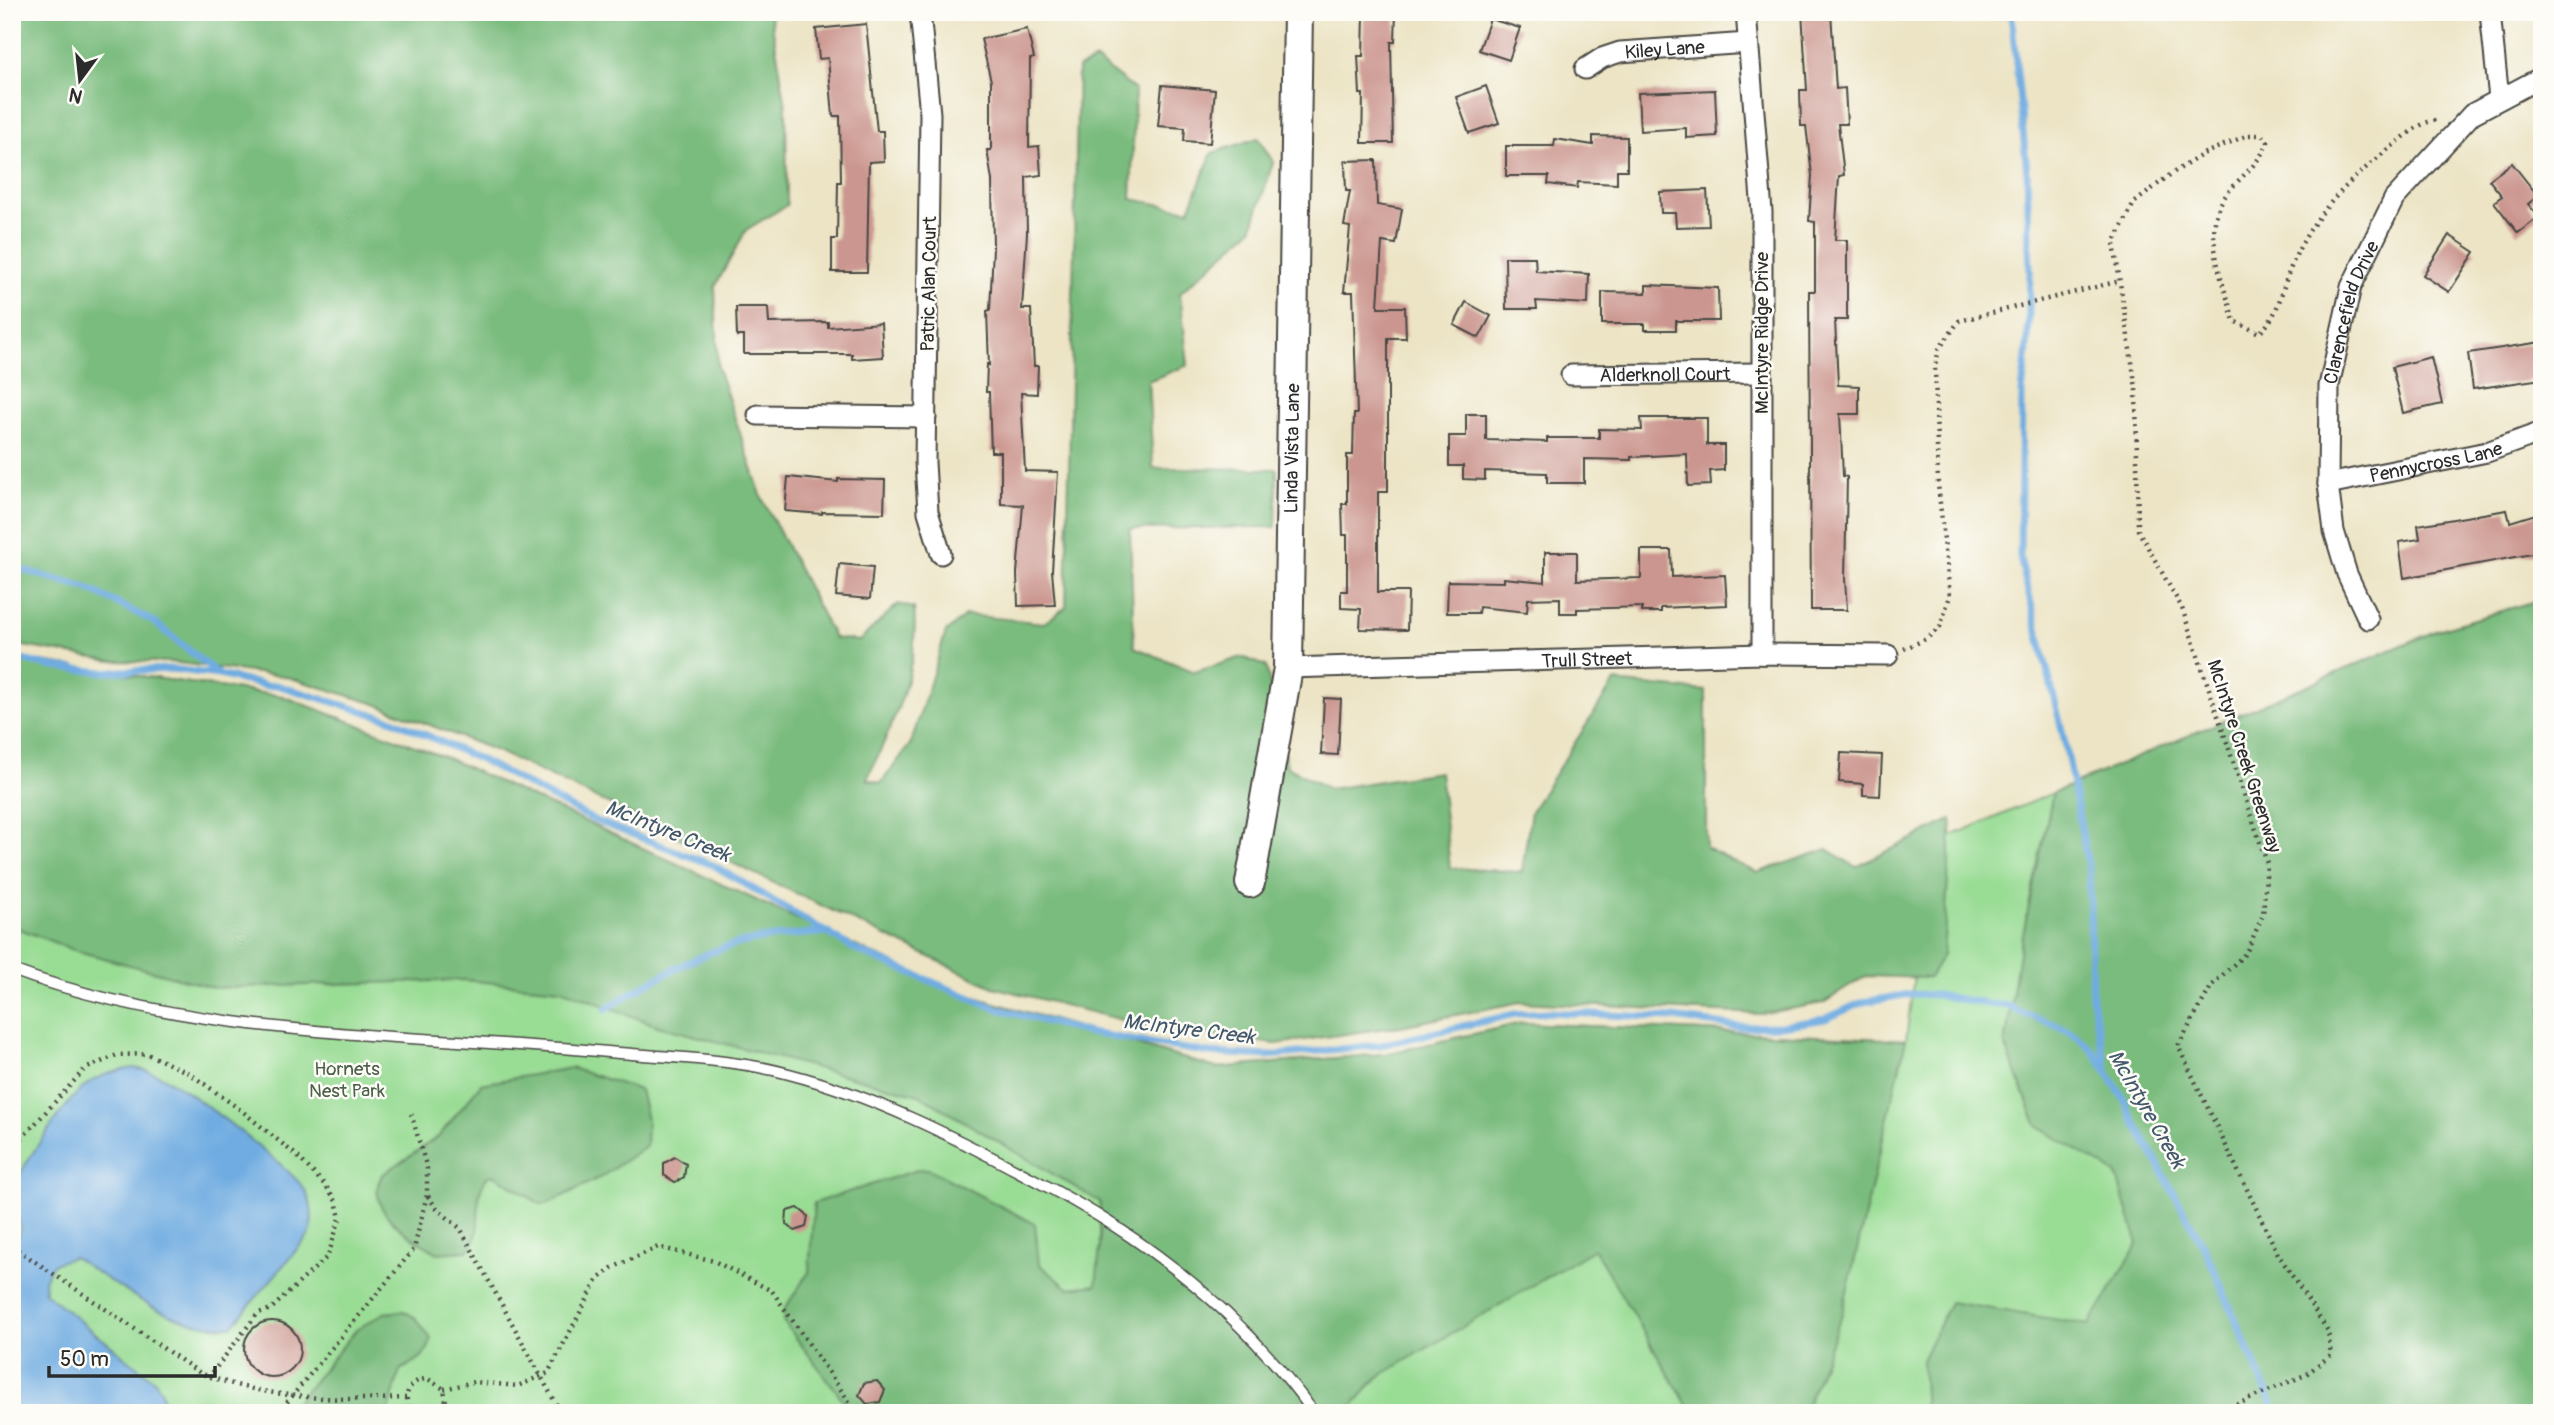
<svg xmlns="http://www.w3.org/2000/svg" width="2554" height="1425" font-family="Pangolin,sans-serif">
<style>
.green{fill:#99dc94;stroke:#628460;stroke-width:2}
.forest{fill:#7abc7e;stroke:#527454;stroke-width:2}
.water{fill:#6face1;stroke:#4d6c86;stroke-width:2}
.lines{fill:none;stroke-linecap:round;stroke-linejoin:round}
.stream{stroke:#6face1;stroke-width:7}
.building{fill:#cb968f}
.lane-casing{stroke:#484742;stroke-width:13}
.street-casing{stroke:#484742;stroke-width:23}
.secondary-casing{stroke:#484742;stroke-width:32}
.path{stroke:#484742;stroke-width:4.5;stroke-dasharray:2 5;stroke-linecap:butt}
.lane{stroke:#fff;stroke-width:10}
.street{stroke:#fff;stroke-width:19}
.secondary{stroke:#fff;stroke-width:28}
.labels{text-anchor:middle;stroke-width:5;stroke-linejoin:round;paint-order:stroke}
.street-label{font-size:19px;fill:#2b2b2b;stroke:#fdfcf7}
.park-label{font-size:19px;fill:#4c604a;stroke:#fdfcf7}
.water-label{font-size:21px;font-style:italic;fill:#43586b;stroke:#fdfcf7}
</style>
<rect width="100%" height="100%" fill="#fdfcf7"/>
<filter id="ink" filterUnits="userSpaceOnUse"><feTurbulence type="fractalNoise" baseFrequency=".0143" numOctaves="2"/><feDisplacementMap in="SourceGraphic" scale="14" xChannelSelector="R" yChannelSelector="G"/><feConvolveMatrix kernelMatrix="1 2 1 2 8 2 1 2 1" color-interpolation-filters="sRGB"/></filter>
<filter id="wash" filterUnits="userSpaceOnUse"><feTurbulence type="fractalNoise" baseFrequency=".00686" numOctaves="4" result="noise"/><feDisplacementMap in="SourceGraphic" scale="28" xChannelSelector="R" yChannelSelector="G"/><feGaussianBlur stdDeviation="1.57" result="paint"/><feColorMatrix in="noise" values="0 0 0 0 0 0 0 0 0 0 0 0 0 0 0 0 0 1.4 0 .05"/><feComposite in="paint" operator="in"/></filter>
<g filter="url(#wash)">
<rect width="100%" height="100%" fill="#ece4c5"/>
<path class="green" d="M2542 599V1413H12V658L282 696 954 991 1216 1068 1385 1054 1522 1023 1906 1040 1930 845 2438 630Z"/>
<g class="forest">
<path d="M12 12H770L786 106 787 205 746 230 715 287 718 368 762 498 834 638 859 641 898 604 914 608C920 669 893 724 867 779L881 783 911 743 946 632 966 615 1044 623 1066 607 1078 68 1096 60 1135 90 1131 199 1189 210 1212 153 1258 138 1273 162 1252 229 1180 293 1188 365 1148 381 1153 468 1277 469 1276 527 1130 529 1134 647 1195 672 1242 657 1266 666 1287 767 1329 789 1440 772 1450 868 1522 872 1531 811 1614 682 1706 691V848L1757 873 1827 849 1856 867 1952 819 1943 955 1929 978 1866 976 1823 1003 1760 1014 1520 1002 1401 1026 1276 1044 1161 1030 993 987 499 752 376 704 284 676 171 662 111 661 12 644Z"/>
<path d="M2542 599V1413H1925L1922 1360 1950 1302 2089 1325 2138 1244 2116 1174 2037 1126 2005 1045 2019 953 2053 793 2438 630Z"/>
<path d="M12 658 282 696 447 758 954 991 1216 1068 1385 1054 1522 1023 1906 1040 1842 1314 1804 1413H1692L1594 1249 1378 1377 1346 1413H853L783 1321V1311L809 1272 814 1203 920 1169H929L1035 1224 1039 1264 1068 1288 1096 1285 1100 1247V1202L919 1095 658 1026 561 989 463 980 215 988 74 950 12 926Z"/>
<path d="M571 1068 640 1090 647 1120 646 1146 601 1177 547 1204H540L495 1175 488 1176C469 1197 488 1233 467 1251L438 1253C413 1239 362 1211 382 1175L439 1136 481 1084Z"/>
<path d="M403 1311 416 1318 431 1339C428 1357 415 1362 400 1370L388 1413H267L294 1405 356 1330 384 1313Z"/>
<path d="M202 1401 229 1413H183Z"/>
</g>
<path class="water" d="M135 1068C144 1070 153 1072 161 1076 186 1088 295 1170 306 1192 313 1206 313 1219 310 1234L232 1326C173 1331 121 1287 73 1257L53 1264 44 1280 45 1293 155 1381C164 1392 165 1400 160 1413H12V1247C31 1222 9 1215 13 1192 17 1171 68 1099 85 1086 100 1074 117 1070 135 1068Z"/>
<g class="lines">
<g class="stream">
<path d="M2011 12 2027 172 2030 272 2028 339 2022 393 2020 558 2066 747 2089 871 2092 999 2106 1067"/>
<path d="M12 567 87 588 154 622 218 674"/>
<path d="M12 658 54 667 103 672 171 669 219 675 267 686 276 685 393 720 483 761 594 820 713 865 858 951 995 1008 1089 1033 1210 1053 1268 1056 1381 1045 1515 1014 1549 1012 1674 1018 1739 1027 1781 1026 1825 1019 1863 1002 1910 994 1937 995 1993 1005C2007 1003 2016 1011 2028 1015 2091 1034 2092 1049 2125 1101L2129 1112 2205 1249 2276 1413"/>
<path d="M606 1009C642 986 696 954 737 944 767 936 797 935 828 932"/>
</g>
</g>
<g id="blocks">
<g class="building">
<path d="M1364 12H1396L1395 42H1391L1393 143H1362L1363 94H1360L1358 56H1363Z"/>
<path d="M1802 12H1831L1836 89 1845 88 1847 124H1838L1844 175 1839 176 1835 240H1847V320H1835L1838 385 1859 386V414H1840L1843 476 1847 477 1845 579 1847 610H1811L1809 291H1815V222L1809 221 1812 175 1806 126H1801L1800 90H1807Z"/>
<path d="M1490 19 1520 28 1509 60 1479 50Z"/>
<path d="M866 24 877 131H883L884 161 869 162 867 272H832V239H837L838 182H841L840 116H833L828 58 819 59 816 29Z"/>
<path d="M1027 29 1034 58 1030 59 1029 147 1039 146 1041 175 1026 177 1027 233 1022 309H1031L1034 366H1038L1037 394 1021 393 1025 471 1058 472 1052 571 1055 605 1018 606 1017 573 1023 505 1001 504V452H991L989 392H986L987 364 989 365 987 311 990 310 993 248 992 180 987 150H991V81L981 39Z"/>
<path d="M1162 85 1215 90 1210 143 1184 141 1185 128 1158 126Z"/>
<path d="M1486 86 1499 123 1469 133 1456 97Z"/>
<path d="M1715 90 1717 136 1686 138V128L1640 131 1638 93Z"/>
<path d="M1593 136 1627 137V170H1617V184L1578 182 1577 188 1548 184 1549 176H1506V146H1554L1555 139 1593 145Z"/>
<path d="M1376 160 1377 205 1402 209 1396 244 1382 242 1378 307H1405L1406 338H1388V492H1378V592H1408L1407 630 1360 629 1361 609 1341 608V591H1347V535H1343L1342 504H1347V455H1353L1354 414H1357L1353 292H1344L1350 227 1344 226 1350 191H1346L1345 161Z"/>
<path d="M2512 163 2538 196 2528 204 2539 217 2518 233 2494 202 2502 196 2489 180Z"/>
<path d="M1707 190 1709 226 1676 227 1675 213H1661L1660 192Z"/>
<path d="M2449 235 2475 252 2449 292 2423 275Z"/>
<path d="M1505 257H1535L1536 271 1589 274 1588 304 1536 301 1537 309H1506Z"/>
<path d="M1646 285 1718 288 1719 321H1676V330H1645V324H1602V292L1646 293Z"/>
<path d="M1466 302 1491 316 1479 338 1454 325Z"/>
<path d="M736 307H768L769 323 828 322V327L881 323 883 357 852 359V354H744V336H737Z"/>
<path d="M2542 342V379L2473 389 2468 353Z"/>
<path d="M2431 357 2442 404 2403 413 2392 367Z"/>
<path d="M1466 414H1486V440L1547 442V438H1599V429L1642 430 1641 418H1707V445H1724V470L1710 471 1711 485 1688 486 1687 454 1631 457V460L1584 459V483H1547V473L1485 471V480L1463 479V466H1449V436H1466Z"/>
<path d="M788 477 838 482V479L885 480 884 513 822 512V514L785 511Z"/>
<path d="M2507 510 2510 522 2542 512V552L2404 578 2399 542 2420 539 2418 525Z"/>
<path d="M1641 550H1671L1672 577 1725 575 1727 605 1661 608V612H1642V607L1577 609V613H1560V598L1528 599 1527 612 1479 607 1478 613H1447L1448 581 1504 582V578L1545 582V552H1577V580L1641 578Z"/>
<path d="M839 564 873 567 870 599 836 596Z"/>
<path d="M1324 698 1341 699 1338 755 1321 754Z"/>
<path d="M1841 753 1882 755 1880 796 1863 795V784L1839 782Z"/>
<path d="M675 1157 686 1164 684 1177 675 1182 664 1175V1163Z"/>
<path d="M798 1208 808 1216 806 1227 795 1231 786 1224 787 1211Z"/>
<circle cx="272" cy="1349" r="28"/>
<path d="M877 1381 885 1390 880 1402 867 1404 859 1395 864 1383Z"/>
</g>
</g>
</g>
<g filter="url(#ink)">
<use href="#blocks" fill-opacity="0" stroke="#484742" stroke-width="2"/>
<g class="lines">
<g class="lane-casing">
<path id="lane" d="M12 970C204 1041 418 1033 619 1053 675 1058 735 1059 789 1074 874 1096 954 1137 1031 1178 1143 1235 1240 1310 1314 1413"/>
</g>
<g class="street-casing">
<g id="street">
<path d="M920 12 930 114 925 462 928 512 941 554"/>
<path d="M1746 12 1762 212V654"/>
<path d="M2490 12 2499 99"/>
<path id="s1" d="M1585 69 1602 58 1620 52 1748 43"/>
<path id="s2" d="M1571 375 1760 373"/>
<path d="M758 415 926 417"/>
<path id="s3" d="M2328 484 2487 452 2542 432"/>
<path id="s4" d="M2368 619 2347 574 2334 531 2328 484 2329 386 2351 287 2394 199 2472 114 2542 77"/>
<path id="s5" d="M1288 668 1762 654 1888 655"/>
</g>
</g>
<g class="secondary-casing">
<g id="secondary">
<path id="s6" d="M1250 883 1288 668 1298 12"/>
</g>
</g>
<g class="path">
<path d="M1904 649 1926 639 1940 627 1950 596 1938 484 1935 367 1939 349 1959 321 2120 281"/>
<path d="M12 1149 85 1069 117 1055 147 1054 189 1073 242 1111 296 1155 325 1185 336 1201 340 1218 328 1256 271 1309 258 1313 209 1377"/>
<path d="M428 1196 437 1209 460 1228 561 1413"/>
<path d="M12 1246 200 1373C265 1399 336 1401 406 1398"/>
<path d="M444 1389 474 1382 518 1386 548 1373 598 1279 612 1268 658 1247 714 1261 772 1291 857 1413"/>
<path d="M278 1413 414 1249 427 1195V1169L411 1113"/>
<path d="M412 1413C401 1398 408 1379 428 1379L444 1389 446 1402 441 1413"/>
<path d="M2217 1413 2305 1375 2331 1355 2328 1331 2278 1254 2178 1046 2212 985 2246 953 2263 915 2267 863 2182 608 2138 530 2136 389 2114 243 2134 203 2171 174 2205 153 2248 135H2262L2268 142C2257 168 2239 176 2224 198 2201 232 2224 285 2234 321L2259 333C2279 317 2281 290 2291 267 2311 216 2348 181 2390 148 2407 135 2419 122 2440 119"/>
</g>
<use href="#lane" class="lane"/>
<use href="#street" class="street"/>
<use href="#secondary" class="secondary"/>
</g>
</g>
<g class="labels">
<g class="street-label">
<text dy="7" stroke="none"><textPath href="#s1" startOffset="84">Kiley Lane</textPath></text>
<text transform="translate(928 284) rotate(-89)" y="7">Patric Alan Court</text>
<text dy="7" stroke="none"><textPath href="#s4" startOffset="317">Clarencefield Drive</textPath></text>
<text transform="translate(1761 333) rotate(-90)" y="7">McIntyre Ridge Drive</text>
<text dy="7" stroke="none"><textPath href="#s2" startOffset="94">Alderknoll Court</textPath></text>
<text dy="7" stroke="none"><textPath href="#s6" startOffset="438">Linda Vista Lane</textPath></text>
<text dy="7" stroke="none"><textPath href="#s3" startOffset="110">Pennycross Lane</textPath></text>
<text dy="7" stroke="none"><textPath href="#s5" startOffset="299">Trull Street</textPath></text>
<text transform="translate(2245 756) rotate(72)" y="7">McIntyre Creek Greenway</text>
</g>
<g class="park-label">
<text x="347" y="1075">Hornets<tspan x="347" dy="22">Nest Park</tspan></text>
</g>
<g class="water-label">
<text transform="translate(668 831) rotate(22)" y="7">McIntyre Creek</text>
<text transform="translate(1189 1029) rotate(7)" y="7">McIntyre Creek</text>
<text transform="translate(2147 1109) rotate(60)" y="7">McIntyre Creek</text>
</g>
</g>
<rect width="2554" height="1425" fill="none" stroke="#fdfcf7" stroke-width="42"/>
<g transform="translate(80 80) rotate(195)" stroke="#fdfcf7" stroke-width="5" paint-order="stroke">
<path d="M0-5L12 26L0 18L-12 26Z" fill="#2b2b2b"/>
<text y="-10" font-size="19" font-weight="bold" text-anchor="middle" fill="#2b2b2b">N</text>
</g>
<path d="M49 1366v10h166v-10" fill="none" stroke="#2b2b2b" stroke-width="3.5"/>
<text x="60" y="1366" font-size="21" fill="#2b2b2b" stroke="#fdfcf7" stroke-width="5" paint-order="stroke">50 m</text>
</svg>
